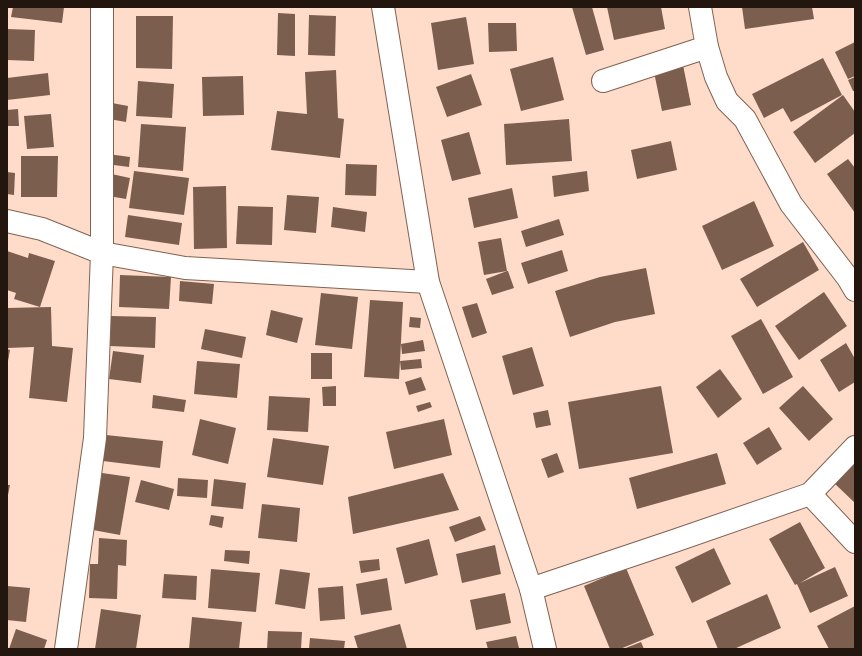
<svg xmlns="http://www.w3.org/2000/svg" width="862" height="656" font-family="'Space Grotesk',sans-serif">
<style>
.building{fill:#7c5e4e}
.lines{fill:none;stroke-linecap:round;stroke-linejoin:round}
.street-casing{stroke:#806252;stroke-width:24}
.street{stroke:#fff;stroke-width:22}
</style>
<rect width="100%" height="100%" fill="#fedcc9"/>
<g class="building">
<path d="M13 7H64L62 23 11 17Z"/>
<path d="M572 7H592L604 50 586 55Z"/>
<path d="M607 7H661L665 29 614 40Z"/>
<path d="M742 7H812L814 19 745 29Z"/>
<path d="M278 13 295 14V56L277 55Z"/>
<path d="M309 15 336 16 335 56 308 55Z"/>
<path d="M136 16H173L172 69 136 68Z"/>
<path d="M466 17 474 64 438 70 431 23Z"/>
<path d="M488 23H516L517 51 489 52Z"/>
<path d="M7 29 35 30 34 61 7 60Z"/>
<path d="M855 42V76L848 79 835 52Z"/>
<path d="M553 57 564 100 521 111 510 69Z"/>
<path d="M823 58 842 95 791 122 783 108 764 118 752 94Z"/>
<path d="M683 65 691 105 662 111 654 72Z"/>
<path d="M336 70 338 118 344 119 340 158 271 150 277 111 307 114 305 72Z"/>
<path d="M48 73 50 95 7 100V78Z"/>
<path d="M471 74 482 105 447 117 436 87Z"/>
<path d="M243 76 244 115 203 116 202 77Z"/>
<path d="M855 77V91H853L848 80Z"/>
<path d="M138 81 174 84 172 118 136 116Z"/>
<path d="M843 95 855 112V133L815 163 793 132Z"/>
<path d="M112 103 128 106 126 122 109 119Z"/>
<path d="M18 109 19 126H7V110Z"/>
<path d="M51 114 54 147 27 149 24 116Z"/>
<path d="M569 119 572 161 506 165 504 124Z"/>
<path d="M141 124 186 127 183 171 138 167Z"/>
<path d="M469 132 481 174 452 181 441 140Z"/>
<path d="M671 141 677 170 637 179 631 150Z"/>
<path d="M108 154 130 157 129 167 106 164Z"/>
<path d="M21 156H58L57 197H21Z"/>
<path d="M848 159 855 168V213L827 174Z"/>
<path d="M346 164 377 165 376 196 345 195Z"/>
<path d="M134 171 189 178 184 215 129 208Z"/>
<path d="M587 171 589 191 554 197 552 176Z"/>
<path d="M7 172 15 173 14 195 7 194Z"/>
<path d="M107 173 130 178 126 199 103 195Z"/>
<path d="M226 186 227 248 194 249 193 187Z"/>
<path d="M512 188 518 218 474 228 468 198Z"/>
<path d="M287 195 319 197 316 233 284 230Z"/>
<path d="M754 201 774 246 722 270 702 226Z"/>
<path d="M238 206 273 207 272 245 236 244Z"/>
<path d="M333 207 367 212 365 232 331 227Z"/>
<path d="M128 215 182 223 179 245 125 237Z"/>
<path d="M559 219 564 235 526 247 521 231Z"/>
<path d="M501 238 507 271H508L514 288 492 295 486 279 507 271 484 275 478 242Z"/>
<path d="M803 242 819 270 757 307 740 279Z"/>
<path d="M562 250 568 271 528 284 521 263Z"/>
<path d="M7 251 28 258 29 253 55 261 40 307 14 299 16 293 7 290Z"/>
<path d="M646 268 655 314 615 322 570 337 555 291 600 277Z"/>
<path d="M120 275 171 277 169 309 119 307Z"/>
<path d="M180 281 214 284 212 304 179 301Z"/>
<path d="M824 292 847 326 799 360 775 326Z"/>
<path d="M321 293 358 297 352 349 315 345Z"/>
<path d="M370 300 403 302 400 361 421 359 422 368 401 370 400 361 399 379 364 377Z"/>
<path d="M477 303 487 333 472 338 462 307Z"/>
<path d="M51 307 52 346 73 348 67 402 29 398 34 347 7 348V308Z"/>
<path d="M271 310 303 318 297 343 266 335Z"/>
<path d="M111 316 156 317 155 348 110 346Z"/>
<path d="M410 317 421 318 420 328 409 327Z"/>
<path d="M761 319 793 377 763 394 731 336Z"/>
<path d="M205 329 246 337 242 358 201 349Z"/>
<path d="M423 340 425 351 402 354 401 344Z"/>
<path d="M846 343 855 359V382L839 392 820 360Z"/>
<path d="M532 347 544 386 513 395 502 356Z"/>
<path d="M7 349 10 350 8 361H7Z"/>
<path d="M113 351 144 355 141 383 109 379Z"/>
<rect x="311" y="353" width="21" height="26"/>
<path d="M197 361 240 364 237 398 194 394Z"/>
<path d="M720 369 742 399 718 418 696 387Z"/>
<path d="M421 377 426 390 409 395 405 382Z"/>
<path d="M336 386V406H323L322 387Z"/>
<path d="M661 386 673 453 579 469 568 402Z"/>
<path d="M803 386 833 419 809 441 779 408Z"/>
<path d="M153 395 186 400 184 412 152 408Z"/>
<path d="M269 396 310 398 308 432 267 430Z"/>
<path d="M430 402 432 407 418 412 416 406Z"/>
<path d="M548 410 551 425 536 428 533 413Z"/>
<path d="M200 419 236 428 228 464 192 455Z"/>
<path d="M444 419 452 455 394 469 386 432Z"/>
<path d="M769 427 782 449 757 465 743 443Z"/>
<path d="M106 435 163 441 160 468 103 461Z"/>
<path d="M273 438 329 446 323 485 267 477Z"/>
<path d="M557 453 564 472 548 478 541 459Z"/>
<path d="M717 453 726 484 637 509 629 478Z"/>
<path d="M855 457V503L832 481Z"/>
<path d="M102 473 130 477 120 535 93 530Z"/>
<path d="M443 473 459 510 353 534 348 497Z"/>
<path d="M178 478 208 480 207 498 177 496Z"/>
<path d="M214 479 246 483 243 509 211 506Z"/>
<path d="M141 480 174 489 169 510 135 502Z"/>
<path d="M7 485H10L8 495H7Z"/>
<path d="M262 504 300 508 297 542 258 538Z"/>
<path d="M211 515 224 517 222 528 209 525Z"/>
<path d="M480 516 486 530 455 542 449 527Z"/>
<path d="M800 522 825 568 800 583 835 567 848 596 810 613 797 584 795 585 769 539Z"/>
<path d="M99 538 127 540 126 566 118 565 117 599 89 598 90 564H98Z"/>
<path d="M429 539 438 575 405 584 396 548Z"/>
<path d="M495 545 501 574 462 583 456 554Z"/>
<path d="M714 548 731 584 692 603 675 567Z"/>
<path d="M225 550 250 551 249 564 224 561Z"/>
<path d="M379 559 380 570 361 573 359 561Z"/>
<path d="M626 568 654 635 620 649H610L584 586Z"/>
<path d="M211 569 260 573 256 612 208 608Z"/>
<path d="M280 569 310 573 305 609 275 604Z"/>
<path d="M164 574 197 576 196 600 162 598Z"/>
<path d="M387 578 392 610 361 615 356 584Z"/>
<path d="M7 586 30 588 26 622 7 620Z"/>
<path d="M343 586 345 619 320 621 318 588Z"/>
<path d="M505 593 511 623 476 630 470 600Z"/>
<path d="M767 594 781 628 734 649H718L706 621Z"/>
<path d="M855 606V647L852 649H829L817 626Z"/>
<path d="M101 609 141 615 136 649H95Z"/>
<path d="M192 617 242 622 239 649H189Z"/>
<path d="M400 624 407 649H358L354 636Z"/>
<path d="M16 629 47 640 44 649H9Z"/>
<path d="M268 631 302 632 301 649H267Z"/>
<path d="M516 636 519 648 488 649 486 642Z"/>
<path d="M310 638 345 641 344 649H309Z"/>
<path d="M641 642 644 649H623Z"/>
</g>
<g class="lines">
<g class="street-casing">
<g id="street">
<path d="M383 7 428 282 531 589 545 649"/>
<path d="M700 7 707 47 716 77 727 101 745 119 791 204 848 278 855 290"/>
<path d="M603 81 707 47"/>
<path d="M7 221 42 229 102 253 185 268 428 282"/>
<path d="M810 494 855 542"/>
<path d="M531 589 674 541 810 494 855 447"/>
<path d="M66 649 95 438 102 253V7"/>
</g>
</g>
<use href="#street" class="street"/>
</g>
<rect width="862" height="656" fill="none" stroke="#22160f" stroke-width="16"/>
</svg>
